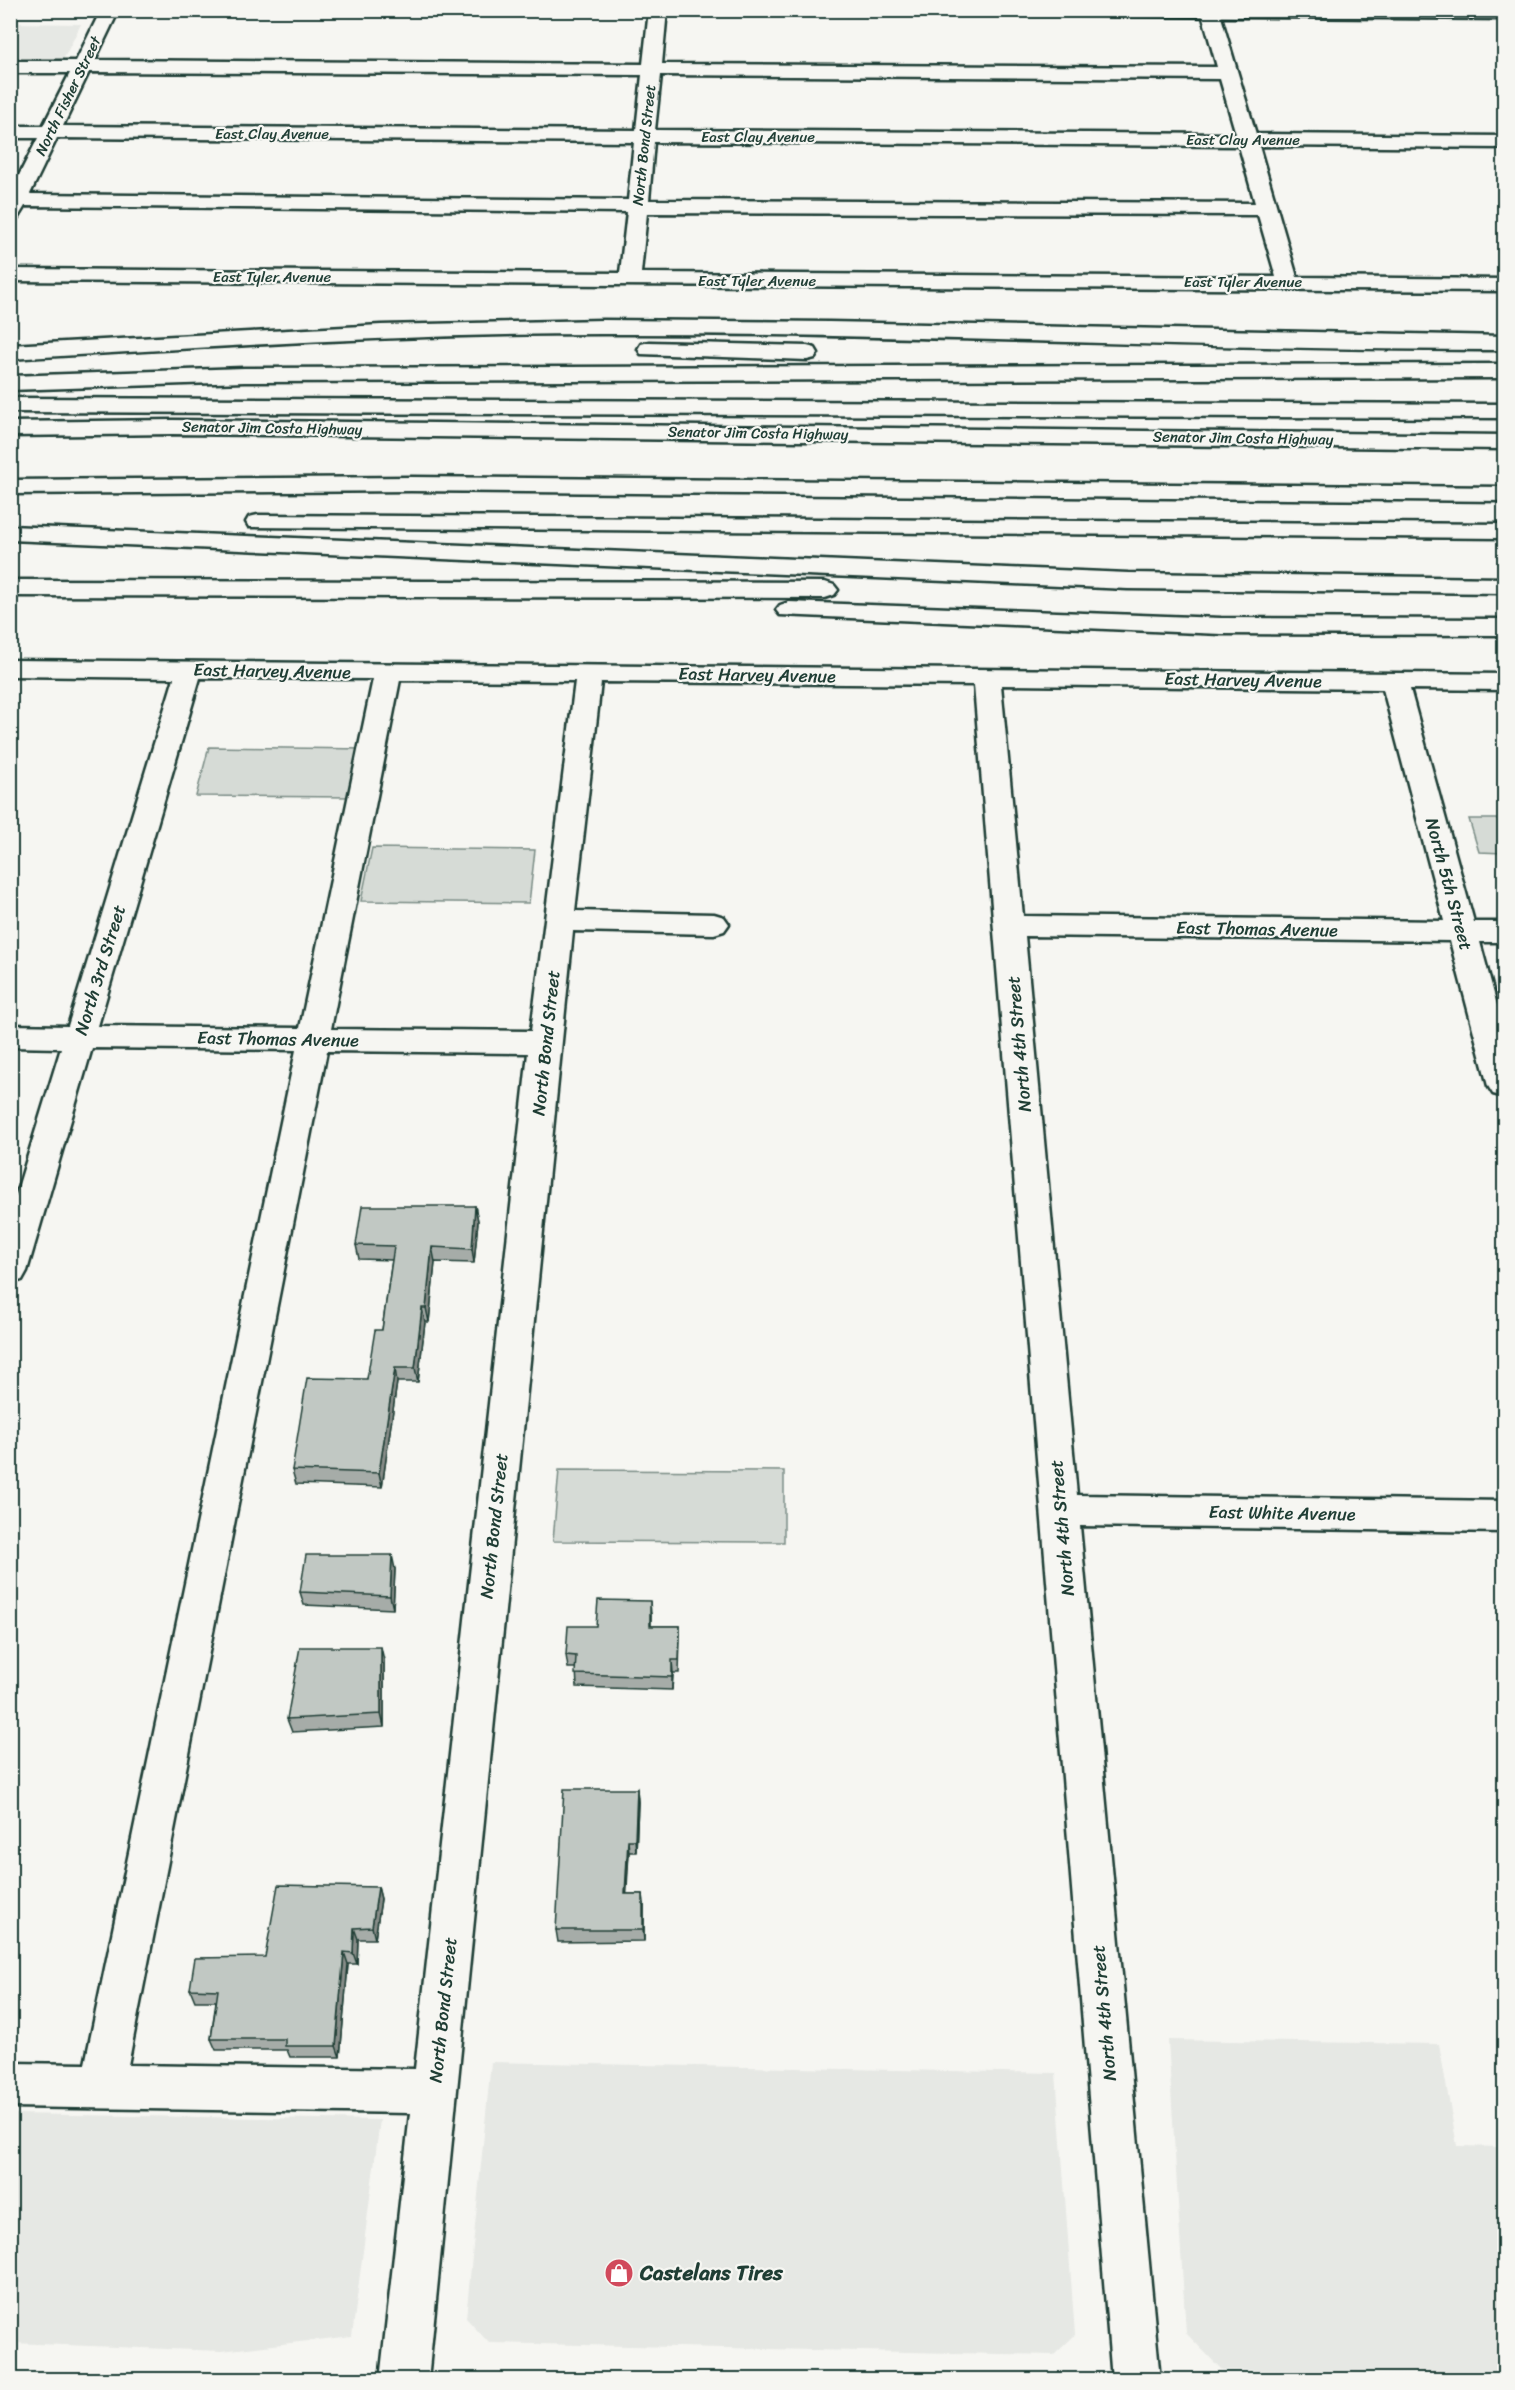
<svg xmlns="http://www.w3.org/2000/svg" width="1515" height="2390" font-family="Sriracha,sans-serif">
<style>
.built{fill:#e6e8e4}
.green{fill:#d6dbd6;stroke:#7a8c85;stroke-width:1.5}
.lines{fill:none;stroke-linecap:round;stroke-linejoin:round}
.minor-casing{stroke:#1f3d34;stroke-width:5}
.major-casing{stroke:#1f3d34;stroke-width:5}
.highway-casing{stroke:#1f3d34;stroke-width:5}
.minor{fill:#f6f6f2;fill-rule:evenodd}
.major{fill:#f6f6f2;fill-rule:evenodd}
.highway{fill:#f6f6f2;fill-rule:evenodd}
.wall{fill:#a6aca8;stroke:#1f3d34;stroke-width:1.5}
.shaded-wall{fill:#878c88;stroke:#1f3d34;stroke-width:1.5}
.building{fill:#c1c8c3;stroke:#1f3d34;stroke-width:1.5}
.labels{text-anchor:middle;stroke-width:4.5;stroke-linejoin:round;paint-order:stroke}
.far-street-label{font-size:15px;fill:#1f3d34;stroke:#f6f6f2}
.street-label{font-size:18px;fill:#1f3d34;stroke:#f6f6f2}
.near-poi-label{font-size:21px;font-weight:bold;fill:#1f3d34;stroke:#f6f6f2;text-anchor:start}
</style>
<rect width="100%" height="100%" fill="#f6f6f2"/>
<filter id="ink" filterUnits="userSpaceOnUse"><feTurbulence type="fractalNoise" baseFrequency=".0167" numOctaves="2"/><feDisplacementMap in="SourceGraphic" scale="12" xChannelSelector="R" yChannelSelector="G"/><feConvolveMatrix kernelMatrix="1 2 1 2 8 2 1 2 1" color-interpolation-filters="sRGB"/></filter>
<g filter="url(#ink)">
<g class="built">
<path d="M11 23 81 24 60 66H11Z"/>
<path d="M1168 2040 1439 2044 1457 2146 1504 2147V2374L1222 2370 1186 2333Z"/>
<path d="M491 2062 1056 2073 1075 2335 1054 2355 489 2343 466 2318Z"/>
<path d="M11 2114 380 2120 352 2336 221 2351 11 2343Z"/>
</g>
<g class="green">
<path d="M209 747 366 749 356 797 196 796Z"/>
<path d="M1469 819H1504V853L1479 852Z"/>
<path d="M372 848 535 850 529 903 361 901Z"/>
<path d="M559 1470 784 1471V1542L553 1541Z"/>
</g>
<g class="lines">
<g class="minor-casing">
<g id="minor">
<path d="M101 10H119L95 60 643 64 649 10H667L662 64 1217 67 1201 10H1219L1256 134 1504 136V148L1259 146 1297 277 1504 279V291L10 281V269L620 273 627 212 25 206 17 219 10 221V193L38 138H10V126H43L70 73H10V61H76ZM89 72 642 75 636 130 63 126ZM661 75 1220 79 1236 134 655 130ZM57 138 634 142 628 200 30 194ZM654 142 1239 146 1255 203 649 200ZM647 213 1258 215 1276 277 641 273Z"/>
<path d="M10 660 1504 674V690L1410 689 1474 922H1504V942H1480L1504 1031V1097L1493 1094 1488 1086 1450 941 1025 936 1077 1495 1504 1501V1532L1080 1526 1160 2380H1112L974 685 601 682 575 911 714 914 724 917 729 924 724 931 714 934 573 931 428 2380H380L410 2113 10 2107V2063L85 2064 296 1050 92 1048 27 1271 22 1280 10 1284V1214L61 1048 10 1047V1025L68 1026 174 678 10 676ZM200 678 373 679 300 1028 98 1026ZM400 680 575 681 531 1031 331 1029ZM1001 685 1383 689 1444 921 1023 916ZM327 1051 528 1053 415 2069 128 2065Z"/>
</g>
</g>
<g class="major-casing">
<path id="major" d="M1006 10H1504V19L1015 15Z"/>
</g>
<g class="highway-casing">
<g id="highway">
<path d="M603 320 829 322 1504 336V350C1204 350 904 333 603 334 405 334 208 347 10 359V345L381 325Z"/>
<path d="M649 342 807 346 815 348 818 353 815 358 807 360 641 354 638 349 641 344Z"/>
<path d="M1504 364V378L244 382 10 390V376L244 368Z"/>
<path d="M10 398 1504 404V418L10 412Z"/>
<path d="M173 420 1504 435V449L173 434 10 436V422Z"/>
<path d="M411 477 1504 487V501L411 491 10 494V480Z"/>
<path d="M258 515 1504 524V538L249 527 246 522 249 517Z"/>
<path d="M10 526 1128 573 1504 578V593L1128 589 10 540Z"/>
<path d="M10 580 825 582 834 585 838 590 834 595 825 598 10 596Z"/>
<path d="M789 602 1221 618 1504 619V635L1221 634 780 615 776 610 780 605Z"/>
</g>
</g>
<use href="#minor" class="minor"/>
<use href="#major" class="major"/>
<use href="#highway" class="highway"/>
</g>
<g class="wall">
<path d="M475 1206 478 1221 474 1263 435 1262 429 1322H425L418 1382H397L382 1487 296 1484 292 1470 367 1379 382 1330 392 1260 359 1259 356 1245Z"/>
<path d="M395 1569 393 1609 304 1605 300 1592Z"/>
<path d="M651 1614V1626H680V1639L679 1673H673L672 1690 577 1687 576 1668H568L566 1655 596 1626Z"/>
<path d="M384 1660V1727L292 1732 287 1719Z"/>
<path d="M637 1789 638 1802 636 1852H629L626 1894H643L644 1905V1941L558 1942 556 1930Z"/>
<path d="M378 1887 381 1899 375 1939H358L357 1964H348L340 2057H290L287 2050H216L211 2039 216 2001H195L190 1989 265 1957Z"/>
</g>
<g class="shaded-wall">
<path d="M475 1206 478 1221 474 1263 472 1249Z"/>
<path d="M432 1247 435 1262 429 1322 426 1308Z"/>
<path d="M422 1308 425 1322 418 1382 415 1368Z"/>
<path d="M395 1368 397 1382 382 1487 379 1473Z"/>
<path d="M392 1555 395 1569 393 1609 390 1596Z"/>
<path d="M650 1601 651 1614 650 1639Z"/>
<path d="M381 1647 384 1660V1727L381 1714Z"/>
<path d="M672 1660 673 1673 672 1690Z"/>
<path d="M637 1789 638 1802 636 1852 635 1840Z"/>
<path d="M628 1840 629 1852 626 1906 625 1894Z"/>
<path d="M378 1887 381 1899 375 1939 372 1927Z"/>
<path d="M643 1894 644 1905V1941L643 1930Z"/>
<path d="M354 1928 358 1939 357 1964 353 1953Z"/>
<path d="M344 1952 348 1964 340 2057 336 2046Z"/>
</g>
<g class="building">
<path d="M362 1206H475L472 1249 432 1247 426 1308H422L415 1368H395L379 1473 292 1470 307 1378 367 1379 375 1330H382L394 1246 356 1245Z"/>
<path d="M306 1555H392L390 1596 300 1592Z"/>
<path d="M598 1600 650 1601V1626H680L679 1660H672V1677L575 1674 576 1656 566 1655 568 1626H596Z"/>
<path d="M300 1647H381V1714L287 1719Z"/>
<path d="M564 1789H637L635 1840H628L625 1894H643V1930H556Z"/>
<path d="M278 1885 378 1887 372 1927 354 1928 353 1953 344 1952 336 2046H285V2039H211L218 1990 190 1989 195 1958 265 1957Z"/>
</g>
</g>
<defs>
<g id="shop-disc" transform="scale(1.5)"><circle r="9.5" fill="#d1495b" stroke="#f6f6f2"/><path d="M-5-2.5h2.3a2.7 3.5 0 0 1 5.4 0H5L5.5 6h-11ZM-1.5-2.5h3a1.5 2.3 0 0 0-3 0Z" fill="#fff"/></g>
</defs>
<g fill-rule="evenodd">
<use href="#shop-disc" x="619" y="2273"/>
</g>
<g class="labels">
<g class="far-street-label">
<text transform="translate(68 96) rotate(-64)" y="5">North Fisher Street</text>
<text x="272" y="139">East Clay Avenue</text>
<text x="758" y="142">East Clay Avenue</text>
<text x="1243" y="145">East Clay Avenue</text>
<text transform="translate(644 145) rotate(-84)" y="5">North Bond Street</text>
<text x="272" y="282">East Tyler Avenue</text>
<text x="757" y="286">East Tyler Avenue</text>
<text x="1243" y="287">East Tyler Avenue</text>
<text transform="translate(272 428) rotate(1)" y="5">Senator Jim Costa Highway</text>
<text transform="translate(758 433) rotate(1)" y="5">Senator Jim Costa Highway</text>
<text transform="translate(1243 438) rotate(1)" y="5">Senator Jim Costa Highway</text>
</g>
<g class="street-label">
<text transform="translate(272 671) rotate(1)" y="6">East Harvey Avenue</text>
<text transform="translate(757 675) rotate(1)" y="6">East Harvey Avenue</text>
<text transform="translate(1243 680) rotate(1)" y="6">East Harvey Avenue</text>
<text transform="translate(1449 884) rotate(75)" y="6">North 5th Street</text>
<text transform="translate(1257 929) rotate(1)" y="6">East Thomas Avenue</text>
<text transform="translate(100 970) rotate(-73)" y="6">North 3rd Street</text>
<text transform="translate(278 1039) rotate(1)" y="6">East Thomas Avenue</text>
<text transform="translate(546 1043) rotate(-84)" y="6">North Bond Street</text>
<text transform="translate(1019 1044) rotate(-95)" y="6">North 4th Street</text>
<text transform="translate(1282 1513) rotate(1)" y="6">East White Avenue</text>
<text transform="translate(494 1526) rotate(-84)" y="6">North Bond Street</text>
<text transform="translate(1062 1528) rotate(-95)" y="6">North 4th Street</text>
<text transform="translate(443 2010) rotate(-84)" y="6">North Bond Street</text>
<text transform="translate(1104 2013) rotate(-95)" y="6">North 4th Street</text>
</g>
<g class="near-poi-label">
<text x="640" y="2280">Castelans Tires</text>
</g>
</g>
<rect width="1515" height="2390" fill="none" stroke="#f6f6f2" stroke-width="36"/>
<rect x="18" y="18" width="1479" height="2354" fill="none" stroke="#1f3d34" stroke-width="2" filter="url(#ink)"/>
</svg>
